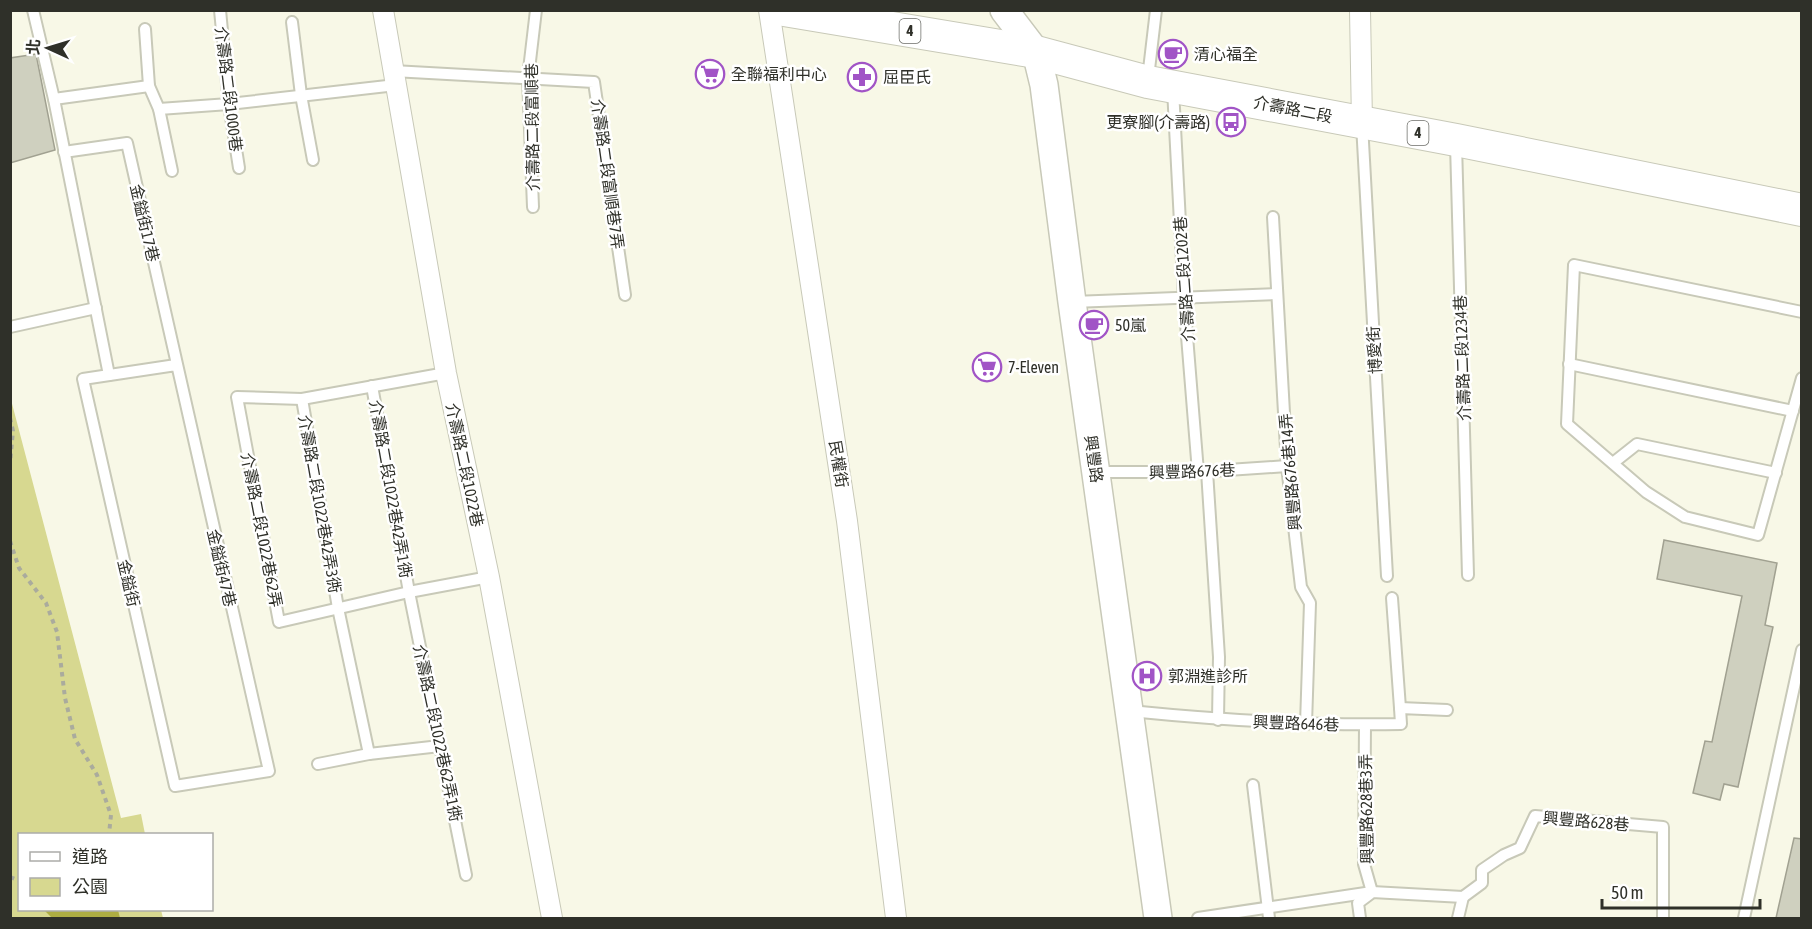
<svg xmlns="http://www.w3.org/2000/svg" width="1812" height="929" font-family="'Asap Condensed','Noto Sans TC',sans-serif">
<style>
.green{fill:#d7d890}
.water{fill:#adad42}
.building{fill:#cfd0bf;stroke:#a1a191;stroke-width:1.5}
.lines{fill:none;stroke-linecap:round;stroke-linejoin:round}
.service-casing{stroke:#c8c9b8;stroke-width:14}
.minor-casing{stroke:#c8c9b8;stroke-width:22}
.secondary-casing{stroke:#c8c9b8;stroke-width:30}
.primary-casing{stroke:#c8c9b8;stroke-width:34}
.path{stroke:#aaab9d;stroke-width:4;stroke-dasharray:4.5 4.5;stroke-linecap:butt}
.service{stroke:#fff;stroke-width:10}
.minor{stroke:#fff;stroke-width:20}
.secondary{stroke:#fff;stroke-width:27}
.primary{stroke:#fff;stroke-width:32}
.labels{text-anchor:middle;stroke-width:5;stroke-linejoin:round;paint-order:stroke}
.shield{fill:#fff;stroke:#6d6e69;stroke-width:1.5}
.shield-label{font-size:15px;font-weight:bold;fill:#2f3029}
.poi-label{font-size:16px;fill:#2f3029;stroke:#fff;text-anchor:start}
.street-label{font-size:16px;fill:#2f3029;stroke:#fff}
</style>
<rect width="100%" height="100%" fill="#f8f8e7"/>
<path class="green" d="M10 396 121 818 141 814 145 834H20V910H161L163 918H11Z"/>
<path class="water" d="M44 910H118L120 918H52Z"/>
<g class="building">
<path d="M36 54 55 150 10 163V58Z"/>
<path d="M1664 540 1777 563 1765 625 1773 627 1738 787 1724 784 1720 800 1693 793 1705 741 1712 742 1742 596 1657 579Z"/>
<path d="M1794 838 1802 839V918H1776Z"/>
</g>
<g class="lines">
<g class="service-casing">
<g id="service">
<path d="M33 10 54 99 109 375"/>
<path d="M220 10 229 104 239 168"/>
<path d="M292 22 301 95 313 160"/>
<path d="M145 29 149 86 159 109 172 171"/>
<path d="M393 71 594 82 625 295"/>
<path d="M1148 78 1156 10"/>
<path d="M1173 89 1184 299 1198 472"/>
<path d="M54 99 149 86"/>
<path d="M159 109 229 104 396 85"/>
<path d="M1362 124 1387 576"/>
<path d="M1456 144 1468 575"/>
<path d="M64 152 127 143 269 771 175 786 83 379 176 365"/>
<path d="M533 207 528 78 536 10"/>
<path d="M1273 217 1287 466 1301 587 1310 603 1306 724"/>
<path d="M1073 302 1277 294"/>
<path d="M1802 312 1574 265 1567 424 1646 492 1685 517 1758 535 1802 378"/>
<path d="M10 327 96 308"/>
<path d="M1569 364 1793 411"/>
<path d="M446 373 302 399 237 397 279 622 409 592 489 577"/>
<path d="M372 386 409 592 466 875"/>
<path d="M302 399 338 608 369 754"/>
<path d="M1613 463 1637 444 1776 473"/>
<path d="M1207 471 1219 657 1218 720"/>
<path d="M1096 472H1198L1287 466"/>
<path d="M1392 598 1400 708"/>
<path d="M1130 711C1220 720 1310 726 1401 724L1400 708 1447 710"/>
<path d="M1365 725 1364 864 1372 892"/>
<path d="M318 764 369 754 440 746"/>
<path d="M1253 785 1269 918"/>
<path d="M1198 918 1372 892 1463 897 1482 883V870L1504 855 1520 848 1535 816 1663 827V918"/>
<path d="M1360 918 1358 903 1370 894"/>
<path d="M1458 918 1463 897"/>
<path d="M1744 918 1802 650"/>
</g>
</g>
<g class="minor-casing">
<g id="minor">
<path d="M383 10 446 373 489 577 552 918"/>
<path d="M769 10 847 521 896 918"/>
<path d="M1360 10 1362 123"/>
</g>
</g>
<g class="secondary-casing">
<path id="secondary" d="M1004 10 1036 52 1044 85 1072 302 1158 918"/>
</g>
<g class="primary-casing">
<path id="primary" d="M784 10 1036 52 1148 82 1456 140 1802 210"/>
</g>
<g class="path">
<path d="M10 418 13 431 10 463"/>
<path d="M10 541 19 568 46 603 57 632 65 698 75 739 97 775 111 815 109 834"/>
<path d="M10 877 20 881"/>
</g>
<use href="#service" class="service"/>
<use href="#minor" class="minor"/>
<use href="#secondary" class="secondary"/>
<use href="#primary" class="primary"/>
</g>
<defs>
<g id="cafe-ring" transform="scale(1.5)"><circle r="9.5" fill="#fff" stroke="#a154c6" stroke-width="1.5"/><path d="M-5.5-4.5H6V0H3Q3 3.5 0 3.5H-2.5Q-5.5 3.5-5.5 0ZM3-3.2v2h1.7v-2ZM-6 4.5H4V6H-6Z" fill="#a154c6"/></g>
<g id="supermarket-ring" transform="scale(1.5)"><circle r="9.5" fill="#fff" stroke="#a154c6" stroke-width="1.5"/><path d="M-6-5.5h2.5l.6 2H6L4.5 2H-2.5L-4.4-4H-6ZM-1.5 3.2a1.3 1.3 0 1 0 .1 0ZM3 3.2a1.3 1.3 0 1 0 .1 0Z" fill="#a154c6"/></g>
<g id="pharmacy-ring" transform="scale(1.5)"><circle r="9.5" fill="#fff" stroke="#a154c6" stroke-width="1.5"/><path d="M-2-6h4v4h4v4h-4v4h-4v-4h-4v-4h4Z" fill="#a154c6"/></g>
<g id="bus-ring" transform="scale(1.5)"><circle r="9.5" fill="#fff" stroke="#a154c6" stroke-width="1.5"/><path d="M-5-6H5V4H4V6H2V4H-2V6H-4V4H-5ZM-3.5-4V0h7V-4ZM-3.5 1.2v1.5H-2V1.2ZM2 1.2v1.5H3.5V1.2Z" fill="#a154c6"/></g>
<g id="hospital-ring" transform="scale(1.5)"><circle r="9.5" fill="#fff" stroke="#a154c6" stroke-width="1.5"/><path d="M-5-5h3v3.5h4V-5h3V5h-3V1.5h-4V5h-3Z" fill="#a154c6"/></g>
</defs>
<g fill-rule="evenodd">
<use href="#cafe-ring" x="1173" y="54"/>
<use href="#supermarket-ring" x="710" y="74"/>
<use href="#pharmacy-ring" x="862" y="77"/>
<use href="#bus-ring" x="1231" y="122"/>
<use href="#cafe-ring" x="1094" y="325"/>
<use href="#supermarket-ring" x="987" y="367"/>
<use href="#hospital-ring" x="1147" y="676"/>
</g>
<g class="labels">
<g class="shield">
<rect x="899.5" y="19" width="21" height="24" rx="4.5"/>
<rect x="1407.5" y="121" width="21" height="24" rx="4.5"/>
</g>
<g class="shield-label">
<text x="910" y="36">4</text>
<text x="1418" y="138">4</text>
</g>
<g class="poi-label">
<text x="1194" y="60">清心福全</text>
<text x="731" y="80">全聯福利中心</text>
<text x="883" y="83">屈臣氏</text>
<text x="1210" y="128" text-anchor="end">更寮腳(介壽路)</text>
<text x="1115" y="331">50嵐</text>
<text x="1008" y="373">7-Eleven</text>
<text x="1168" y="682">郭淵進診所</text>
</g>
<g class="street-label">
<text transform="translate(229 89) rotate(83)" y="6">介壽路二段1000巷</text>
<text transform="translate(1293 109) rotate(11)" y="6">介壽路二段</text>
<text transform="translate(532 127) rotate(-91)" y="6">介壽路二段富順巷</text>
<text transform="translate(608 174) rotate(82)" y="6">介壽路二段富順巷7弄</text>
<text transform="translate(145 223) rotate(77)" y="6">金鎰街17巷</text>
<text transform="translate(1184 279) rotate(-94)" y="6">介壽路二段1202巷</text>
<text transform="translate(1374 350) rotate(-93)" y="6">博愛街</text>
<text transform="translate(1462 358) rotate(-92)" y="6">介壽路二段1234巷</text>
<text transform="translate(1094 459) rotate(82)" y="6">興豐路</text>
<text transform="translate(839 464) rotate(81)" y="6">民權街</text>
<text transform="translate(465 465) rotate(78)" y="6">介壽路二段1022巷</text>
<text transform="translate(1192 471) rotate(-2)" y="6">興豐路676巷</text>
<text transform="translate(1290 472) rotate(-95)" y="6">興豐路676巷14弄</text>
<text transform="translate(391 489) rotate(80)" y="6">介壽路二段1022巷42弄1衖</text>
<text transform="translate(320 504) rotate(80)" y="6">介壽路二段1022巷42弄3衖</text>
<text transform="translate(262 530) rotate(79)" y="6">介壽路二段1022巷62弄</text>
<text transform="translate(222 568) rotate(77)" y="6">金鎰街47巷</text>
<text transform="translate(129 583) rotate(77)" y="6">金鎰街</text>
<text transform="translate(1296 723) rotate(2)" y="6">興豐路646巷</text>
<text transform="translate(438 733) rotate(78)" y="6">介壽路二段1022巷62弄1衖</text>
<text transform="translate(1366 809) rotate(-91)" y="6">興豐路628巷3弄</text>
<text transform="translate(1586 821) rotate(5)" y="6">興豐路628巷</text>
</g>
</g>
<rect width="1812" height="929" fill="none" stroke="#2f3029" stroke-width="24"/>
<rect x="18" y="833" width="195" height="78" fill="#ffffff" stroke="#acaca9" stroke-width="1.5"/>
<rect x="30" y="852" width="30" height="9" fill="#ffffff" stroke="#acaca9" stroke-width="1.5"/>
<text x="72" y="863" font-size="18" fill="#2f3029">道路</text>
<rect x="30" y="878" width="30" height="18" fill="#d7d890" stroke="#acaca9" stroke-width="1.5"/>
<text x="72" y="893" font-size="18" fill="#2f3029">公園</text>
<g transform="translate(48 48) rotate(274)" stroke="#ffffff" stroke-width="4.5" paint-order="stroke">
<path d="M0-4.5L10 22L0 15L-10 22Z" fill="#2f3029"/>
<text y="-9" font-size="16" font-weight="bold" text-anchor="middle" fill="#2f3029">北</text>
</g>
<path d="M1602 899v9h158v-9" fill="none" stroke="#2f3029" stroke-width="3"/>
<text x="1611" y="899" font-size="18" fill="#2f3029" stroke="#ffffff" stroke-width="4.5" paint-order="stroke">50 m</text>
</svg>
